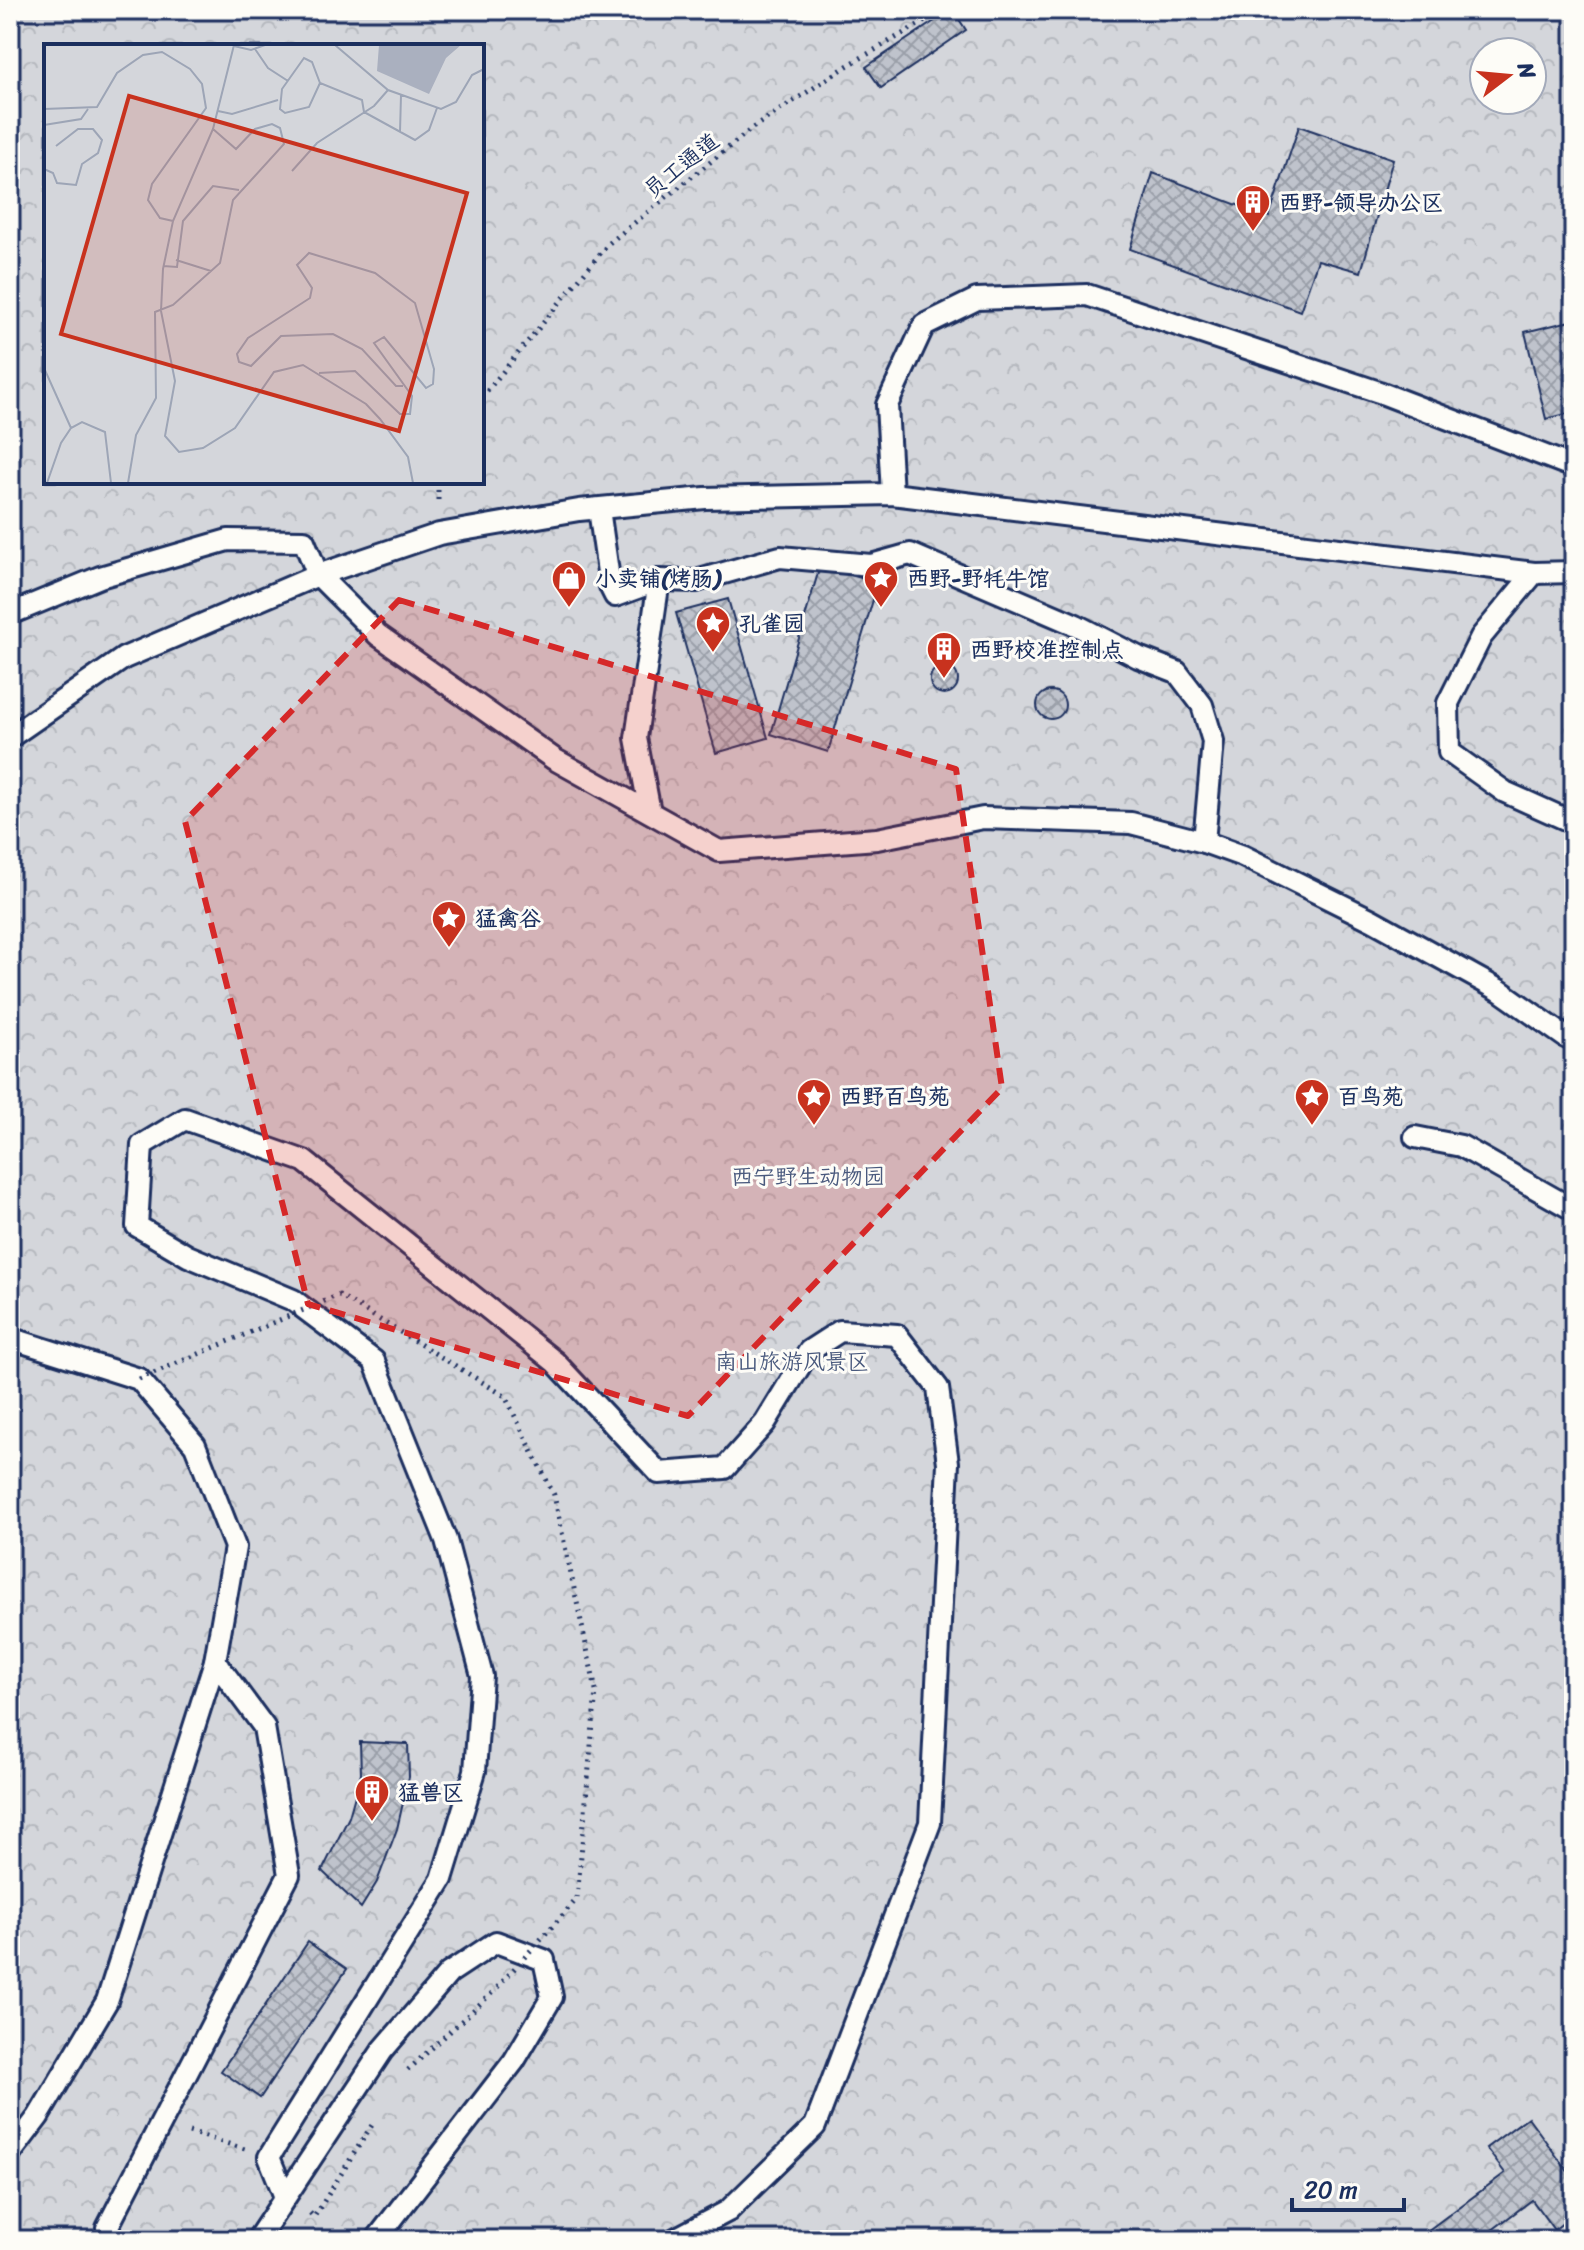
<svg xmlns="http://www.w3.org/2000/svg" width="1584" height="2250" font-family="Sriracha,'LXGW WenKai TC',sans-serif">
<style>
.park{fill:url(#park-crowns);stroke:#78829c;stroke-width:2;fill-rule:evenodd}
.building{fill:url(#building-cross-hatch);stroke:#1b2f5e;stroke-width:2}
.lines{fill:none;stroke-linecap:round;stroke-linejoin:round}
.lane-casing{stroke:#1b2f5e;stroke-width:26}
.path{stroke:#1b2f5e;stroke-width:5;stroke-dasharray:2 6;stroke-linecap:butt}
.lane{stroke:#fdfcf7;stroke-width:20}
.path-bridge{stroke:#1b2f5e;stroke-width:5;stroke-dasharray:2 6;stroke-linecap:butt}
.marked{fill:#d62828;fill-opacity:0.2;stroke:#d62828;stroke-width:6;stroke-dasharray:16 10;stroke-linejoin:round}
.labels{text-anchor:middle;stroke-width:6;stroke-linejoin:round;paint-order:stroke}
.street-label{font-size:22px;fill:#1b2f5e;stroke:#fdfcf7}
.poi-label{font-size:22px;font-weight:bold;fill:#1b2f5e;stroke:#fdfcf7;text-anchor:start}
.park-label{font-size:22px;fill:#49597d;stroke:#fdfcf7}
.inset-road{fill:none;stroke:#9da5b6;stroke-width:2}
.view{fill:#c8321e;fill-opacity:0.15;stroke:#c8321e;stroke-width:4}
.inset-edge{fill:none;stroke:#1b2f5e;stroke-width:4}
</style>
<defs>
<pattern id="park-crowns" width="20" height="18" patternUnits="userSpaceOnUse" patternTransform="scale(2)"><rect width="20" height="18" fill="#d4d6db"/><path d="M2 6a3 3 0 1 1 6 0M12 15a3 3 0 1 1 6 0" fill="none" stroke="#b5b8be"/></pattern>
<pattern id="building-cross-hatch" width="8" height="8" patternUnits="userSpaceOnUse" patternTransform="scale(2)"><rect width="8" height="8" fill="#bfc3cc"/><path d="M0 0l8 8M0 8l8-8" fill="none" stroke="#9a9fa9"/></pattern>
</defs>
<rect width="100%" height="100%" fill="#f4f4f1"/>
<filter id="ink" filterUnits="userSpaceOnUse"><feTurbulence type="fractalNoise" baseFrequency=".0125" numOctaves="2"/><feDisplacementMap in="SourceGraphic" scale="16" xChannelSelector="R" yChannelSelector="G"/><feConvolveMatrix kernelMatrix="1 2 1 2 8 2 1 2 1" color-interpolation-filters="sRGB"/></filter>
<g filter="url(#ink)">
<path class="park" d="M10 10H1574V2240H10ZM46 46H482V482H46ZM1484 52H1532V100H1484Z"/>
<g class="building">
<path d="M951 10H953L966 30 881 88 866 67Z"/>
<path d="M1299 126 1393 159 1361 272 1318 260 1300 311 1130 249 1153 173 1269 217Z"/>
<path d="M1574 320V412L1546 419 1525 332Z"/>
<path d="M820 566 878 583 828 752 771 734Z"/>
<path d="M728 599 768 738 716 753 676 613Z"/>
<circle cx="944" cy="680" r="14"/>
<circle cx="1051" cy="705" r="14"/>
<path d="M360 1742 408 1744 409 1777 397 1829 377 1882 361 1908 322 1871 349 1817 361 1774Z"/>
<path d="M308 1942 347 1969 260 2098 221 2071Z"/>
<path d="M1528 2117 1574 2180V2214L1554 2230 1532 2200 1479 2240H1415L1505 2173 1486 2148Z"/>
</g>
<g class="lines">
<g class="lane-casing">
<g id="lane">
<path d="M892 494 887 405 924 325 977 299 1087 295 1379 392 1574 467"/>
<path d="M599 509 610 586 615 596 659 580 696 581 780 557 871 565 910 554 1076 625 1138 657 1177 672 1202 705 1213 741 1204 842"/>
<path d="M1534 573 1481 637 1448 703 1449 752 1505 792 1574 823"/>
<path d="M10 614 100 577 228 540 304 541 318 575 378 635 554 759 719 851 877 839 983 818 1131 823 1204 842 1243 856 1372 920 1499 990 1567 1038 1574 1035"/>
<path d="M10 737 124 658 318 575 439 534 579 510 705 498 892 494 1534 573 1574 572"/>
<path d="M650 812 636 738 659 580"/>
<path d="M1415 1137 1461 1146 1574 1210"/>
<path d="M10 1338 139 1379 195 1445 235 1547 215 1661 107 2001 38 2117 10 2154"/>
<path d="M285 2197 269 2157 442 1879 475 1771 482 1676 446 1540 374 1361 293 1300 188 1256 137 1226 142 1145 185 1119 304 1161 555 1362 659 1473 725 1468 765 1423 809 1351 840 1331 897 1335 938 1388 948 1463 930 1823 815 2126 728 2211 673 2240"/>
<path d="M110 2240 107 2228 289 1875 264 1727 215 1661"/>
<path d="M257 2240 382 2051 449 1973 496 1942 544 1960 552 1997 514 2061 376 2240"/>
</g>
</g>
<g class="path">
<path d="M482 397 608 244 754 127 847 66 944 10"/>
<path d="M438 482V505"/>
<path d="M408 2070 494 1991"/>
<path d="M189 2132 245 2149"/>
<path d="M310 2213 314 2217 372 2125"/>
<path d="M1550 2240 1574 2224"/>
</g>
<use href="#lane" class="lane"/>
<path class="path-bridge" d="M139 1379 339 1295 505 1396 554 1495 596 1691 577 1899 494 1991"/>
</g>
</g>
<path class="marked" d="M399 600 956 769 1002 1088 688 1416 308 1304 185 821Z"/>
<defs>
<g id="building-pin" transform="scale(1.8)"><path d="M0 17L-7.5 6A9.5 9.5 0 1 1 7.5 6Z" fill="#c8321e" stroke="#fdfcf7"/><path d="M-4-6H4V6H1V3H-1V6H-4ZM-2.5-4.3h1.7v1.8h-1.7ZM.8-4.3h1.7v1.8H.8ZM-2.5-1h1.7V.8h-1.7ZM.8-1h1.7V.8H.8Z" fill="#fff"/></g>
<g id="shop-pin" transform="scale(1.8)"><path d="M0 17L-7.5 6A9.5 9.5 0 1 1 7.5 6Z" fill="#c8321e" stroke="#fdfcf7"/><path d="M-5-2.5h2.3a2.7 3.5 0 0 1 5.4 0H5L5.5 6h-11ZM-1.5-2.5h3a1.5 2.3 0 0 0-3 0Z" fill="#fff"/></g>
<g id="sight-pin" transform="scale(1.8)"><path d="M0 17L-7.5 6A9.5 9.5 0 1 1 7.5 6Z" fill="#c8321e" stroke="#fdfcf7"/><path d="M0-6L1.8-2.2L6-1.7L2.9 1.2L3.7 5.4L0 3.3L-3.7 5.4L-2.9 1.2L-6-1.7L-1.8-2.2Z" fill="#fff"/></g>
</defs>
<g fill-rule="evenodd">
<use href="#building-pin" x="1253" y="202"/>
<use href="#shop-pin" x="569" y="578"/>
<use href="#sight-pin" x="881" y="578"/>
<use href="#sight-pin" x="713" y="623"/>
<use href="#building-pin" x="944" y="649"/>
<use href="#sight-pin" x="449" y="918"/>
<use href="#sight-pin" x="814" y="1096"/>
<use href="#sight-pin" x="1312" y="1096"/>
<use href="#building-pin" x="372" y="1792"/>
</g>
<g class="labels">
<g class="street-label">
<text transform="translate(681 165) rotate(-39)" y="8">员工通道</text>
</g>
<g class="poi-label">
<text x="1279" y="210">西野-领导办公区</text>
<text x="595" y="586">小卖铺(烤肠)</text>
<text x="907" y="586">西野-野牦牛馆</text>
<text x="739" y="631">孔雀园</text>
<text x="970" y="657">西野校准控制点</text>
<text x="475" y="926">猛禽谷</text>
<text x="840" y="1104">西野百鸟苑</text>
<text x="1338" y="1104">百鸟苑</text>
<text x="398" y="1800">猛兽区</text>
</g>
<g class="park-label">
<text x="808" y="1184">西宁野生动物园</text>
<text x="792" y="1369">南山旅游风景区</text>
</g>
</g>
<g transform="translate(44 44)">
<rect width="440" height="440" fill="#f4f4f1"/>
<path d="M0 1H440V439H0Z" fill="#d4d6db"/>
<path d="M335 1H417L402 14 385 50 333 27Z" fill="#aab0bf"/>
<path class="inset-road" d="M190 1 169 85 129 177 119 225 117 267 131 337 121 392 135 408 159 404 191 384 230 328 259 321 322 360 336 375 364 413 369 439M291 1 344 46 397 65 412 58 428 31 440 25M190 2 207 6 221 1M211 5 224 24 244 37M276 39 265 63 241 69 236 65 238 45 260 14 268 18 276 39 318 56 320 68 371 96 385 86 393 64M0 65 53 63 73 29 99 11 118 8 146 25 158 40 162 64 108 140 104 156 116 174 129 177M174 67 188 70 234 56M0 81 37 75 44 65M356 88 357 51M0 125 9 129 13 139 32 141 38 120 54 109 58 96 49 85H34L12 102M248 127 273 99 330 62 344 46M132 216 167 227M119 222 133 223 139 177 169 142 195 146M0 324 27 384M275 329 311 327 356 370H366L368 352 330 299 340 293 382 344 389 340 390 325 371 259 331 229 265 209 253 221 268 244 266 254 204 294 193 310 195 318 207 322 237 292 289 290 318 305 352 342H359M3 439 17 399 27 384 38 378 61 388 67 439M84 439 92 391 112 354 111 268 129 261 176 219 189 156 240 100 236 84 228 80 211 85 192 105 169 85"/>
<path class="view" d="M85 52 423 149 355 387 17 290Z"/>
<rect width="440" height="440" class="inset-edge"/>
</g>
<rect width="1584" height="2250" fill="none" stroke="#fdfcf7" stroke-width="40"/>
<rect x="20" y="20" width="1544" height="2210" fill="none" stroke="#1b2f5e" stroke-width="3" filter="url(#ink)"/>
<g transform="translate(1508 76) rotate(74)"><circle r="38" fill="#fdfcf7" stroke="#a3aaba" stroke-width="2"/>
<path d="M0-6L14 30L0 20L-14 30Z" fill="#c8321e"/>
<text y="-12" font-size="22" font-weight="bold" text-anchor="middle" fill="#1b2f5e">N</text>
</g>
<path d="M1292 2198v12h112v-12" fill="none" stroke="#1b2f5e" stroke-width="4"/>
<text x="1304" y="2198" font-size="24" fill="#1b2f5e" stroke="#fdfcf7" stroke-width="6" paint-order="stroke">20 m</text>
</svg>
